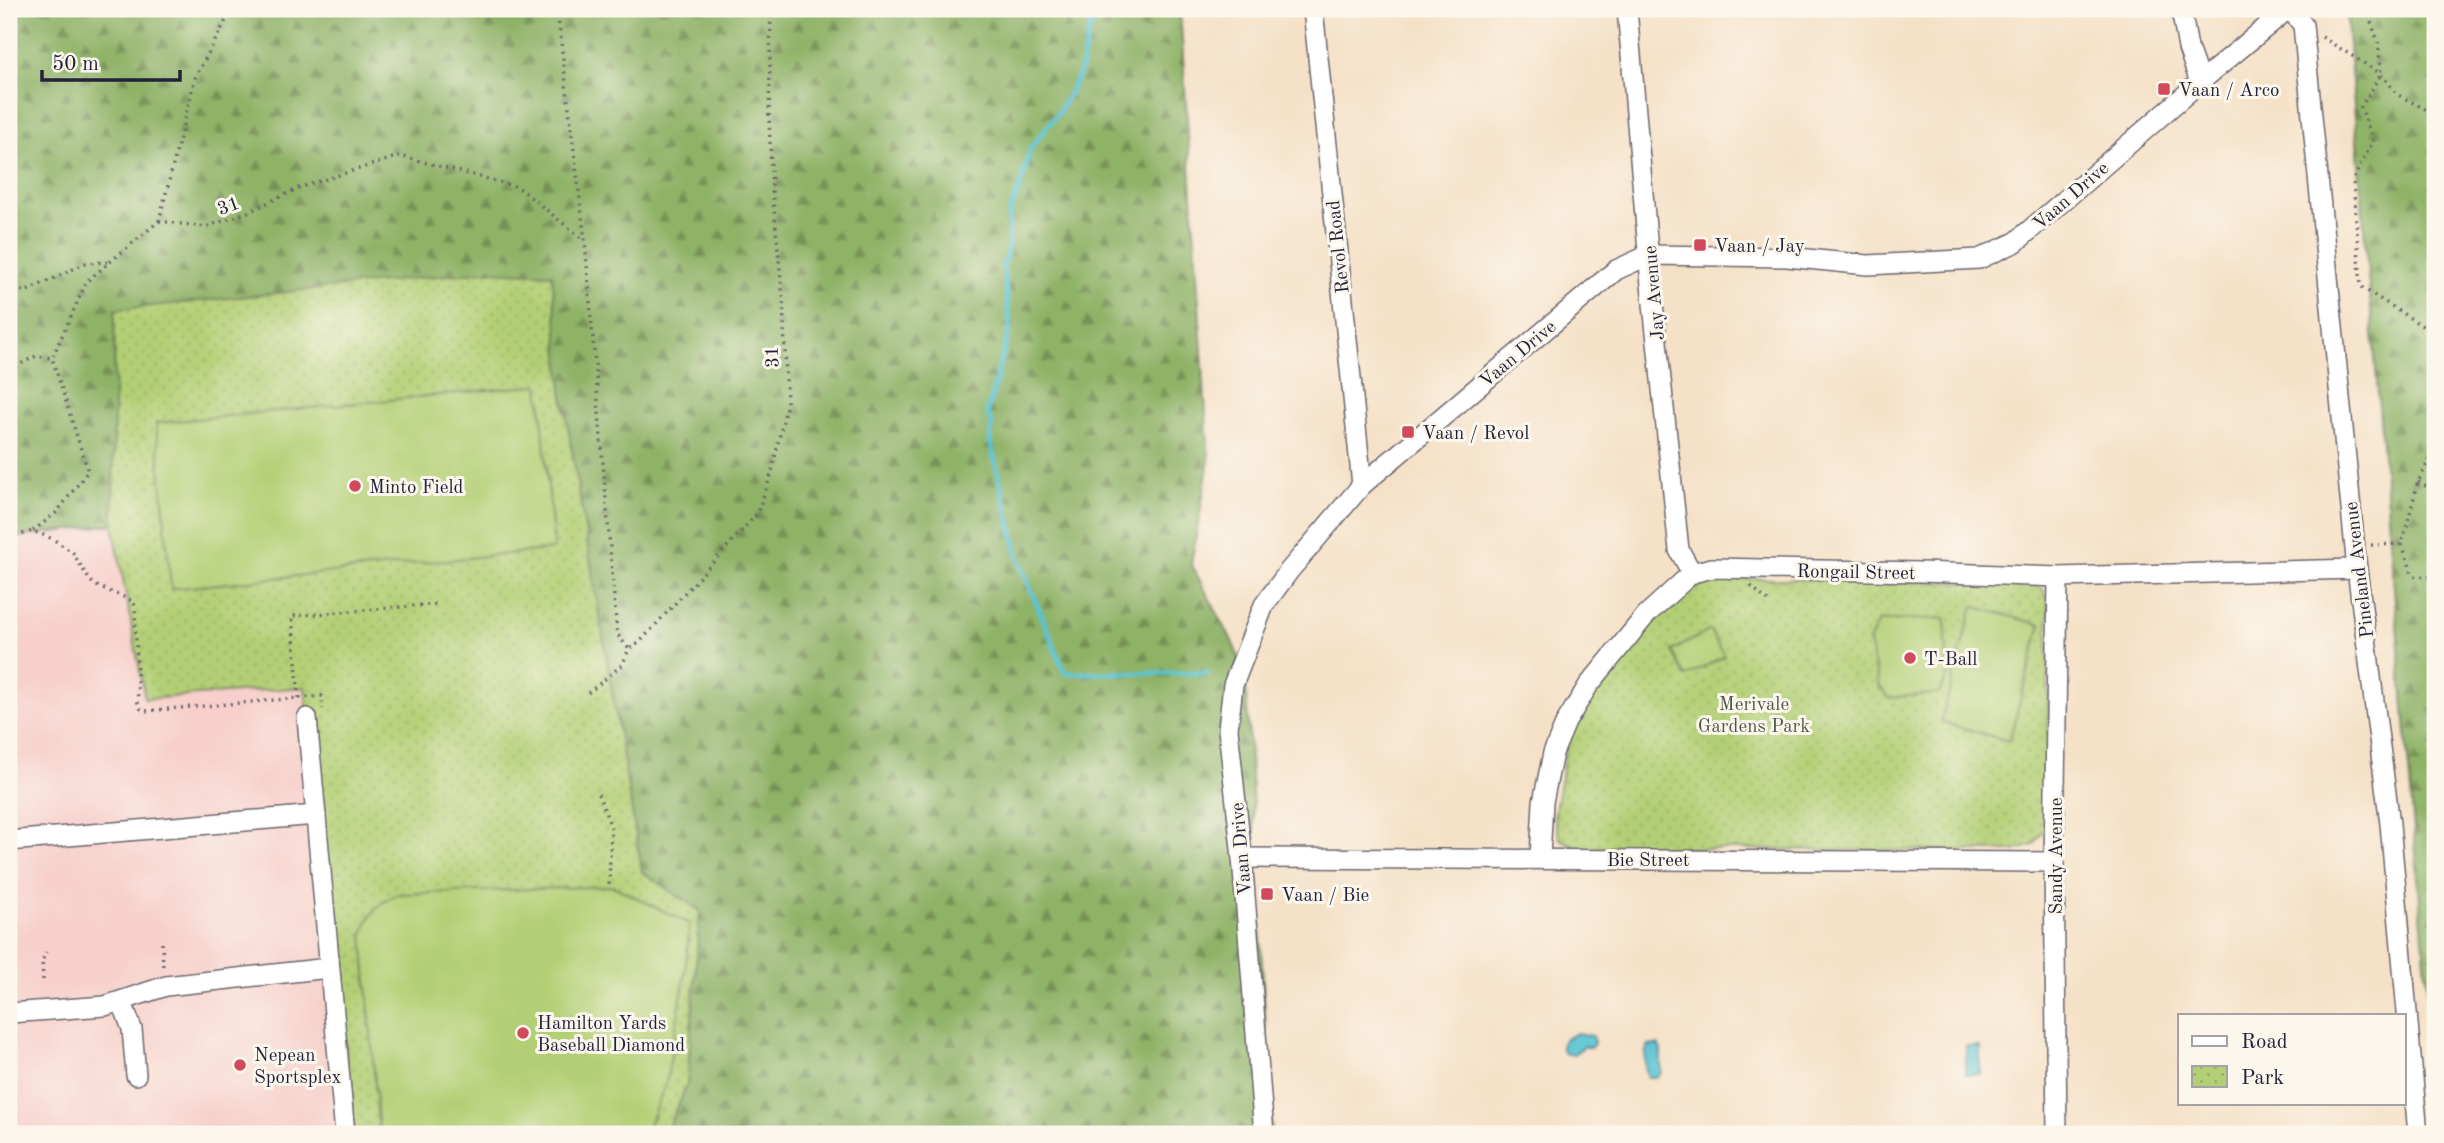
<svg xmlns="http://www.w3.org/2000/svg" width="2444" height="1143" font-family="'Old Standard TT',serif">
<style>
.built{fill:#f7d0cb}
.forest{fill:url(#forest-firs);stroke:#586a50;stroke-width:2}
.park{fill:url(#park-dots);stroke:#6a7858;stroke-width:2}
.garden{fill:#b3cf75;stroke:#6a7858;stroke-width:2}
.water{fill:#58c3d2;stroke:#3d7286;stroke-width:2}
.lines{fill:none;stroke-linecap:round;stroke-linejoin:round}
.stream{stroke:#58c3d2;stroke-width:5}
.minor-casing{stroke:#6c656c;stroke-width:22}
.path{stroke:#6c656c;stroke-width:3.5;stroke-dasharray:2 5;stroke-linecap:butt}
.minor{stroke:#fff;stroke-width:19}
.poi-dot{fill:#d1495b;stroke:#fbf7ec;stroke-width:2.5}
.labels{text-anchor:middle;stroke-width:6;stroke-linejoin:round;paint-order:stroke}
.poi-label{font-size:19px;fill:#22223b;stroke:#fbf7ec;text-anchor:start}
.street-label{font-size:19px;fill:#22223b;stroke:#fbf7ec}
.park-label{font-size:19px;fill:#4e564c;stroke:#fbf7ec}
</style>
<defs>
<pattern id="forest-firs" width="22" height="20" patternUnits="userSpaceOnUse" patternTransform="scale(1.75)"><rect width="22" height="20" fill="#8eb266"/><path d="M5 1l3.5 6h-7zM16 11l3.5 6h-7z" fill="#749055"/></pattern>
<pattern id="park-dots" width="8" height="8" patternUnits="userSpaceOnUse" patternTransform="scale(1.75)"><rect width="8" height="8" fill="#b3cf75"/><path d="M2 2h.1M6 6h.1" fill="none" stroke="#9ab166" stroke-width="1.8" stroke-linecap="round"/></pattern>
</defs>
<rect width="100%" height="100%" fill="#fbf7ec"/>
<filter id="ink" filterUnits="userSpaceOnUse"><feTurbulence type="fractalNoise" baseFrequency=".0143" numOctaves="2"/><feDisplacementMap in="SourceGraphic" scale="14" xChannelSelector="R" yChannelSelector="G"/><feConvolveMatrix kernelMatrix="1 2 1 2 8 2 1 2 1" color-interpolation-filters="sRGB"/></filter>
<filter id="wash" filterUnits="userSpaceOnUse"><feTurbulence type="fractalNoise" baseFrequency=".00686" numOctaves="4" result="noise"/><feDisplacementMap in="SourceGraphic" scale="28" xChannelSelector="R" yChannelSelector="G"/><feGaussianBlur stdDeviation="1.57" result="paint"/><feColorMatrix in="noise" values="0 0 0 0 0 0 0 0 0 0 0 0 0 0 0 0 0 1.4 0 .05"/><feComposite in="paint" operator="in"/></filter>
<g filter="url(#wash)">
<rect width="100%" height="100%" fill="#f5e1c7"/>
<path class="built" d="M113 524 145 699 305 687 355 1134H9V538Z"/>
<g class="forest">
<path d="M9 9H1180L1209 461 1191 564 1230 637 1245 672 1272 1134H665L687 1085 700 911 642 872 562 391 552 274 115 310 113 524 9 538Z"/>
<path d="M2346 9H2428L2427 23 2435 25V1083Z"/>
</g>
<g class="park">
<path d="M486 271 552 274 562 391 642 872 700 911 687 1085 665 1134H355L305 687 145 699 113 524 115 310Z"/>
<path d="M1716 578 2031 584 2043 589 2048 599V823L2034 845 2013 851 1577 848 1560 839 1554 817 1568 737 1604 679 1652 621 1690 590Z"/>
</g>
<g class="garden">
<path d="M539 385 554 549 171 589 156 423Z"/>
<path d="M1973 606 2041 625 2009 741 1941 722Z"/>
<path d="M1945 618 1948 675 1939 693 1889 698 1879 686 1869 641 1879 621Z"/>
<path d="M1710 630 1724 656 1686 677 1672 651Z"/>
<path d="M613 886 690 924 684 982 666 1084 645 1134H379L363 935C368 914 379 902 399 894Z"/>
</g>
<g class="water">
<path d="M1577 1033 1593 1036 1594 1044 1590 1048 1585 1046 1572 1055 1564 1053 1561 1046 1564 1039Z"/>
<path d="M1658 1045 1661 1049V1073L1657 1077H1648C1644 1069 1644 1053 1648 1046Z"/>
<rect x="1966" y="1046" width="14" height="28"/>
</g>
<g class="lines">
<path class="stream" d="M1099 9 1100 13 1090 27 1080 72 1059 112 1031 147 1021 184 1009 214 1008 249 1003 265 1010 328 987 413 992 423 990 441 1020 563 1065 673H1208"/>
</g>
</g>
<g filter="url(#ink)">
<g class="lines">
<g class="minor-casing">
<g id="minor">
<path d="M1313 9 1362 485"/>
<path d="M1627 9 1651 285 1679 550 1692 573"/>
<path d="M2181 9 2188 48 2200 82"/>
<path d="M2290 9 2303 25 2357 569 2390 824 2418 1134"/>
<path d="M307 718 345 1134"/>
<path d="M9 841 316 815"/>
<path d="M1242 858 2054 862"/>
<path d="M1540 858 1543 802 1553 753 1566 722 1588 686 1646 615 1692 573 1712 568 1921 572 2058 577 2357 569"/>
<path d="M122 1002 132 1029 136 1075"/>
<path d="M9 1013 105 1006 166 986 329 968"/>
<path d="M1264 1134 1242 858 1228 729 1233 685 1264 605 1289 571 1362 485 1616 270 1649 255 1787 257 1868 265 1979 259 2016 242 2200 82 2288 9"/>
<path d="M2057 1134 2054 862 2058 577"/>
</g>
</g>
<g class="path">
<path d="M557 9 585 241 617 634 629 649"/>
<path d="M2366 9 2378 41 2381 74 2361 107 2373 141 2353 180 2361 287 2435 334"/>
<path d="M2322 37 2381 74 2398 95 2435 114"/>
<path d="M159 221 206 227 248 212 301 187 400 156 518 187 585 241"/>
<path d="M159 221 195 78 232 9"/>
<path d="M9 284 25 292 86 263 107 262"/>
<path d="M9 370 36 356 52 358"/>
<path d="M2418 482 2435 491"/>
<path d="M33 531 57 512 88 471 52 358 87 281 159 221"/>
<path d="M9 538 33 531 53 539 73 553 90 581 97 586 133 601 135 606 138 703 141 709 145 711 322 696 323 709"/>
<path d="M2402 544 2413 576 2435 577"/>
<path d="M2371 545 2402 544 2418 482 2435 449"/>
<path d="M1751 586 1768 601"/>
<path d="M588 693 622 665 629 649 639 643 757 514 771 475 787 403 783 299 772 189 769 117 771 9"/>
<path d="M299 698 292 616 437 604"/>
<path d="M598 794 611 827 609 887"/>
<path d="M162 943 163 969"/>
<path d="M43 980 42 961 46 952"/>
</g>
<use href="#minor" class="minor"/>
</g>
</g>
<g class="poi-dot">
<rect x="2157" y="82" width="14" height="14" rx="3.5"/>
<rect x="1693" y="238" width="14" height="14" rx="3.5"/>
<rect x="1401" y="425" width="14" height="14" rx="3.5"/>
<circle cx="355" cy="486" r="7"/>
<circle cx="1910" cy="658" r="7"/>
<rect x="1260" y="887" width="14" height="14" rx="3.5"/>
<circle cx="523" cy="1033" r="7"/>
<circle cx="240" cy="1065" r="7"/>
</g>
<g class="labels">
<g class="poi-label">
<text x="2178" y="96">Vaan / Arco</text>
<text x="1714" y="252">Vaan / Jay</text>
<text x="1422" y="439">Vaan / Revol</text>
<text x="369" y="493">Minto Field</text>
<text x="1924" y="665">T-Ball</text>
<text x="1281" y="901">Vaan / Bie</text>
<text x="537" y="1029">Hamilton Yards<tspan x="537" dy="22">Baseball Diamond</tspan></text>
<text x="254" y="1061">Nepean<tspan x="254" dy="22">Sportsplex</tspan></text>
</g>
<g class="street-label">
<text transform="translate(2070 195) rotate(-41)" y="7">Vaan Drive</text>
<text transform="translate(228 205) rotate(-20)" y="7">31</text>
<text transform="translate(1337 247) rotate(-96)" y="7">Revol Road</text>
<text transform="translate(1653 293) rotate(-95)" y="7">Jay Avenue</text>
<text transform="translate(1517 353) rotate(-40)" y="7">Vaan Drive</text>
<text transform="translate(771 357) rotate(-92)" y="7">31</text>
<text transform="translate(2358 570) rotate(-97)" y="7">Pineland Avenue</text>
<text transform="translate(1856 571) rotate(1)" y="7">Rongail Street</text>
<text transform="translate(1240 849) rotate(-95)" y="7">Vaan Drive</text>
<text transform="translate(2055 856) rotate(-90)" y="7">Sandy Avenue</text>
<text x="1648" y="866">Bie Street</text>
</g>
<g class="park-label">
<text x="1754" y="710">Merivale<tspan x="1754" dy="22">Gardens Park</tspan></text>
</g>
</g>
<rect width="2444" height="1143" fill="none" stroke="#fbf7ec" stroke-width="35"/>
<rect x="2178" y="1014" width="228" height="91" fill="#fbf7ec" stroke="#a4a2a5" stroke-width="2"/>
<rect x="2192" y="1036" width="35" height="10" fill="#ffffff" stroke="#a4a2a5" stroke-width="2"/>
<text x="2241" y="1048" font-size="21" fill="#22223b">Road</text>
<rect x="2192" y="1066" width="35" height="21" fill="url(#park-dots)" stroke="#a4a2a5" stroke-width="2"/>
<text x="2241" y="1084" font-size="21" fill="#22223b">Park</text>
<path d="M42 70v10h138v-10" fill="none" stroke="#22223b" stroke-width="3.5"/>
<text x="52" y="70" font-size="21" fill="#22223b" stroke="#fbf7ec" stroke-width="5" paint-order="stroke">50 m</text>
</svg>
